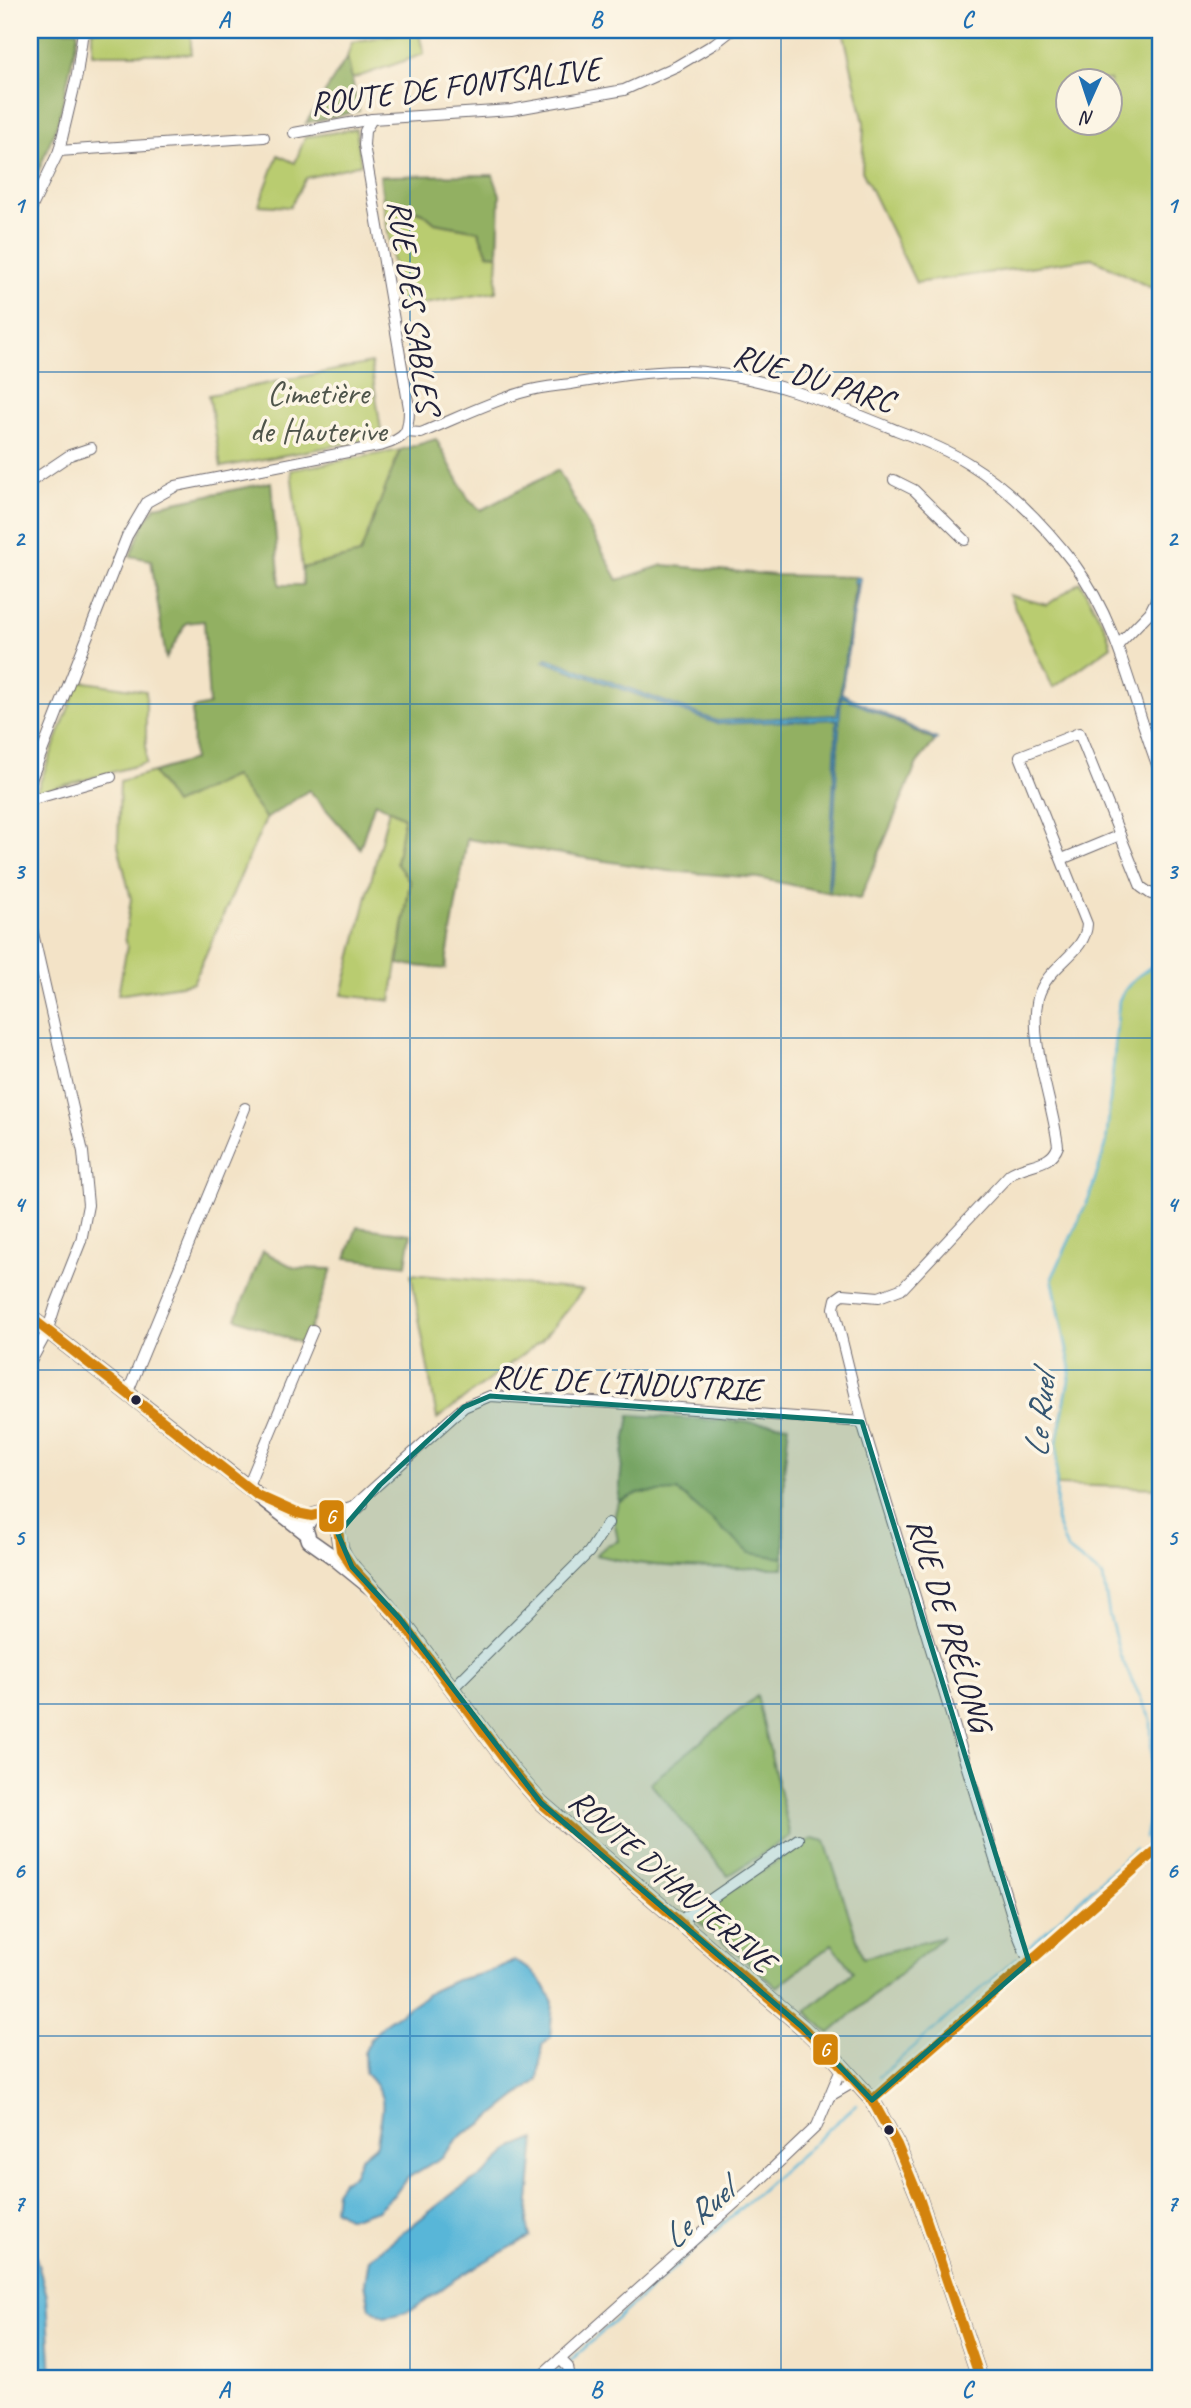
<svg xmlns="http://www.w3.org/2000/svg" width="1191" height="2408" font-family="Caveat,sans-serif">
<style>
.green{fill:#b9cc70;stroke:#6e7756;stroke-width:2;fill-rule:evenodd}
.forest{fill:#92b062;stroke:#5a694e;stroke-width:2}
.water{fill:#59b6d8;stroke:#3e6c8a;stroke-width:2}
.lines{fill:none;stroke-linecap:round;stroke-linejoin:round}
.stream{stroke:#59b6d8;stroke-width:2.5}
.street-casing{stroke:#6b666c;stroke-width:12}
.secondary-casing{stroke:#6b666c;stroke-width:17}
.street{stroke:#fff;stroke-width:10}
.secondary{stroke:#fff;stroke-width:14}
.bus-1-casing{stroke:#fcf5e5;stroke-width:16}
.bus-1{stroke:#d38309;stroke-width:10}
.marked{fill:#0f766e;fill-opacity:0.2;stroke:#0f766e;stroke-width:5;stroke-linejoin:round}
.grid{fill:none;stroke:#1f6fb2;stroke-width:2;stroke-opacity:0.55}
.bus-dot{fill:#22223b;stroke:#fcf5e5;stroke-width:2.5}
.labels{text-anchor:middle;stroke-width:7;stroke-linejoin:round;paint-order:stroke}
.street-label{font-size:33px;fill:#22223b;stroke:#fcf5e5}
.park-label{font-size:33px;fill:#4f554b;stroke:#fcf5e5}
.water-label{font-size:35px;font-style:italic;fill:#355672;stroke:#fcf5e5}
.line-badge{stroke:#fcf5e5;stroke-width:2.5}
.badge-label{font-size:19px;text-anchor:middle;font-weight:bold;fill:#fff}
.neatline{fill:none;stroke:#1f6fb2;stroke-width:2.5}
.grid-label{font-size:23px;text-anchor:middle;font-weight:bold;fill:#1f6fb2}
</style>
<rect width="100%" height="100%" fill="#fcf5e5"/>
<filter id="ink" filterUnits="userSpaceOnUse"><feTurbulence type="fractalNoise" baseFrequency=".0143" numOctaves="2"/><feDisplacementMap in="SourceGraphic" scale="14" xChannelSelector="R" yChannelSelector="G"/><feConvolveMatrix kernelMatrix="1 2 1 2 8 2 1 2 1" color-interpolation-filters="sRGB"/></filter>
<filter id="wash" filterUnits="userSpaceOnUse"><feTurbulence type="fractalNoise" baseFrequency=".00686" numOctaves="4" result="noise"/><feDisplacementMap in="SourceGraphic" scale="28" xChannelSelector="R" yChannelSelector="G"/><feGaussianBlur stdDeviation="1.57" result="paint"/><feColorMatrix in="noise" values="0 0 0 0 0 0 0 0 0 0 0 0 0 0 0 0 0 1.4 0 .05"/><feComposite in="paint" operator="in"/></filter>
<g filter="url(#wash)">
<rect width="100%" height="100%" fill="#f3e3c7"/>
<g class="green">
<rect x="92" y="30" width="99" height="24"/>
<path d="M418 30 424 54 352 79 347 57 352 42Z"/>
<path d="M843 30H1161V293L1092 258 916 283 862 171 864 123ZM1068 80H1110V122H1068Z"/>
<path d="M356 129 361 164 306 178 290 207 259 205 278 155 295 163 305 137Z"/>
<path d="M383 201 423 213 435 223 479 231 488 254 498 255 496 292 400 308Z"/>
<path d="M371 363 382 437 221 467 209 395Z"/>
<path d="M400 450 361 554 302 568 291 470Z"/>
<path d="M1080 582 1106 629 1111 646 1053 688 1009 595 1047 605Z"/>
<path d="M79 681 146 691V763L36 793Z"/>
<path d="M153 772 174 803 234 776 266 819 193 983 118 995 127 946 125 936 131 899 118 845 120 781Z"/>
<path d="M389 809 404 817 396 863 410 882 391 1001 342 995Z"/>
<path d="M1161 960V1488L1057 1485V1442L1071 1369 1052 1278 1089 1198 1106 1145 1119 1000C1129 980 1143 972 1161 960Z"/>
<path d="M411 1274 583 1290 542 1340 437 1419Z"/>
<path d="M678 1491 750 1553 784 1558 783 1568C721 1568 658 1571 596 1555L607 1545 618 1541 614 1519 618 1502 638 1493Z"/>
<path d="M757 1696 790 1836 728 1876 650 1783Z"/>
<path d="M813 1838 825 1841 863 1958 943 1937 829 2034 806 2011 853 1972 832 1944 777 1987 698 1921 699 1911Z"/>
</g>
<g class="forest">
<path d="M30 30H77L78 34 59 119 30 193Z"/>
<path d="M347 57 359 111 306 123Z"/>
<path d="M493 175 500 195 498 255 488 254 478 231 435 223 423 213 383 201 380 176Z"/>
<path d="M436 439 469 500 481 510 558 470 618 580 663 565 775 575 856 577 841 695 935 741 917 763 860 899 758 878 668 871 467 839 445 969 398 964 410 882 396 863 404 817 375 802 360 848 309 790 266 819 234 776 174 804 153 772 193 760 192 709 209 705 204 621 186 623 166 659 151 560 130 556 143 525 156 506 271 482 280 585H303L302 568 360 554 400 450Z"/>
<path d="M357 1227 411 1234 406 1265 346 1258Z"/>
<path d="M263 1251 295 1268 332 1269 304 1345 236 1318Z"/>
<path d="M630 1415 789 1425 784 1472V1558L750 1553 678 1491 639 1493 618 1502 623 1454Z"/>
</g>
<g class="water">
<path d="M856 577 860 578 841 693 937 739 935 741 929 736 841 696 830 890 828 889 837 719 718 724 544 661 547 658 717 721 837 715 857 583 854 582Z"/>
<path d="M514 1961 532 1971 544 1985 553 2002 550 2037 542 2045 538 2080 482 2124 463 2134 442 2157 406 2179 396 2193 377 2210 355 2217H347L334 2209 336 2191 343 2181 353 2176 360 2158 377 2144C380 2111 393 2100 365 2073L364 2053 371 2039 384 2024 432 1991 456 1980 485 1973Z"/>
<path d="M535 2139 527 2222 530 2237C503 2251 475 2266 450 2283 426 2300 415 2313 384 2317L370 2308 365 2283 369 2259 456 2191 483 2175 511 2149Z"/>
<path d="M30 2236 47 2296 52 2378H30Z"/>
</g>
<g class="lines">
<g class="stream">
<path d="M1145 1838 1152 1805 1151 1720 1120 1655 1109 1614 1103 1577 1067 1549 1056 1520 1057 1442 1071 1369 1052 1278 1089 1198 1106 1145 1119 1000C1129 980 1143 972 1161 960"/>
<path d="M1029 1947 1135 1849"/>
<path d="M879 2077 1017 1958"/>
<path d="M570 2361 857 2104"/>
<path d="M551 2378 562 2369"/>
</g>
</g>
</g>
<g filter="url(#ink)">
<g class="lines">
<g class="street-casing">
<g id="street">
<path d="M294 133 372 119 511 110 624 90 677 66 714 44 732 30"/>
<path d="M59 151 264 137"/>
<path d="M30 211 59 151 77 75 83 30"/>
<path d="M406 432 421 433C453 420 491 401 524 392 539 387 556 386 571 384 607 378 645 371 682 371 753 371 831 403 896 430 920 439 946 449 968 463 1009 488 1046 527 1075 565 1121 627 1133 705 1161 775"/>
<path d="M894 480 914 490 965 540"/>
<path d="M30 482 70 455 91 448"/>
<path d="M1118 645 1150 612 1161 590"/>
<path d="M30 782 127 536 147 502 176 486 383 445C406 438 409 433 409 408L364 145 365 131 372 119"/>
<path d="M30 800 111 777"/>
<path d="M1062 859 1120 835"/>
<path d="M30 920 83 1152 88 1205 81 1241 56 1304 47 1332 30 1363"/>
<path d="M127 1394 245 1108"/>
<path d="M247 1488 313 1330"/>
<path d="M327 1514 354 1506 464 1407 490 1396 628 1404 862 1422"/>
<path d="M338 1527 363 1504"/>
<path d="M452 1689 589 1552 608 1523"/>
<path d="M678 1922 798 1839"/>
<path d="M1029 1962 1017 1932 862 1422 834 1308 836 1299 843 1294 879 1297 903 1288 1010 1174C1028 1162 1051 1167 1058 1146 1053 1102 1028 1041 1038 998 1047 964 1086 954 1087 924L1020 756 1079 733 1141 887 1151 894 1161 893"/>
<path d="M830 2096 849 2085 858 2084"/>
<path d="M872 2100 1161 1846"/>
<path d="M560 2359 568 2367 570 2378"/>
<path d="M539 2378 753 2187 817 2126 842 2066"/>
</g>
</g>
<g class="secondary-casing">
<g id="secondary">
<path d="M30 1317 305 1532"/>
<path d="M370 1586C360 1575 348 1565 342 1551 335 1535 343 1520 324 1513L312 1516 305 1527 309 1540 333 1557 376 1592 410 1632 513 1771 541 1803 802 2027 836 2060 872 2100 897 2145 919 2198 980 2378"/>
</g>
</g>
<use href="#street" class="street"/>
<use href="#secondary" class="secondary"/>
<g class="bus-1-casing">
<g id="bus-1">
<path d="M30 1317 257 1495 297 1513 312 1516 324 1513 331 1516 337 1523 341 1550 352 1567 400 1619 513 1771 541 1803 802 2027 836 2060 872 2100 897 2145 919 2198 980 2378"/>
<path d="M872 2100 1161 1846"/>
</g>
</g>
<use href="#bus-1" class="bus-1"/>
</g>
</g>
<path class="marked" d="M490 1396 862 1422 1029 1962 872 2100 802 2027 541 1803 400 1619 352 1567 338 1534 380 1485 464 1407Z"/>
<path class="grid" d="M410 30V2378M781 30V2378M30 372H1161M30 704H1161M30 1038H1161M30 1370H1161M30 1704H1161M30 2036H1161"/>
<g class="bus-dot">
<circle cx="136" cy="1400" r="6"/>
<circle cx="889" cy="2130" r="6"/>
</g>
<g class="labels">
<g class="street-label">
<text transform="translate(455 85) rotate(-7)" y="12">ROUTE DE FONTSALIVE</text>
<text transform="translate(415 306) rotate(82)" y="12">RUE DES SABLES</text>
<text transform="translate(814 377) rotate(17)" y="12">RUE DU PARC</text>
<text transform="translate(627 1382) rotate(3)" y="12">RUE DE L'INDUSTRIE</text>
<text transform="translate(951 1624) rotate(73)" y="12">RUE DE PRÉLONG</text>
<text transform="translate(673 1880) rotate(41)" y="12">ROUTE D'HAUTERIVE</text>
</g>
<g class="park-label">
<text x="318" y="404">Cimetière<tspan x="318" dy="38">de Hauterive</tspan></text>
</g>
<g class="water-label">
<text transform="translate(1039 1416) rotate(-84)" y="12">Le Ruel</text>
<text transform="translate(697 2214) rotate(-42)" y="12">Le Ruel</text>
</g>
</g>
<g class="line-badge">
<rect x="318" y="1499" width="27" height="34" rx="7" fill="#d38309"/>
<rect x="812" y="2033" width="27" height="33" rx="7" fill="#d38309"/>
</g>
<g class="badge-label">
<text x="331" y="1523">G</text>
<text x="825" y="2056">G</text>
</g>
<rect width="1191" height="2408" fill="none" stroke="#fcf5e5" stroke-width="77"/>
<g transform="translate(1089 102) rotate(183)"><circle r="33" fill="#fcf5e5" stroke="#a5a1a1" stroke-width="2"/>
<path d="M0-5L12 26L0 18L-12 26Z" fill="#1f6fb2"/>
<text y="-10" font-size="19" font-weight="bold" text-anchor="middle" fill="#22223b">N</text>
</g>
<rect x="38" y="38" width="1114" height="2332" class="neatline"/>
<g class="grid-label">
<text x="224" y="27">A</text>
<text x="596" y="27">B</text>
<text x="967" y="27">C</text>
<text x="19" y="213">1</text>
<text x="1172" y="213">1</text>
<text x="19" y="546">2</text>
<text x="1172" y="546">2</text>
<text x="19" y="879">3</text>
<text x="1172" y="879">3</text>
<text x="19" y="1212">4</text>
<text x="1172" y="1212">4</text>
<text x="19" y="1545">5</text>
<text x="1172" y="1545">5</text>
<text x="19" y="1878">6</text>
<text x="1172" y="1878">6</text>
<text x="19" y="2211">7</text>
<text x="1172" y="2211">7</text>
<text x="224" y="2397">A</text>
<text x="596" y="2397">B</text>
<text x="967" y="2397">C</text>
</g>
</svg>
